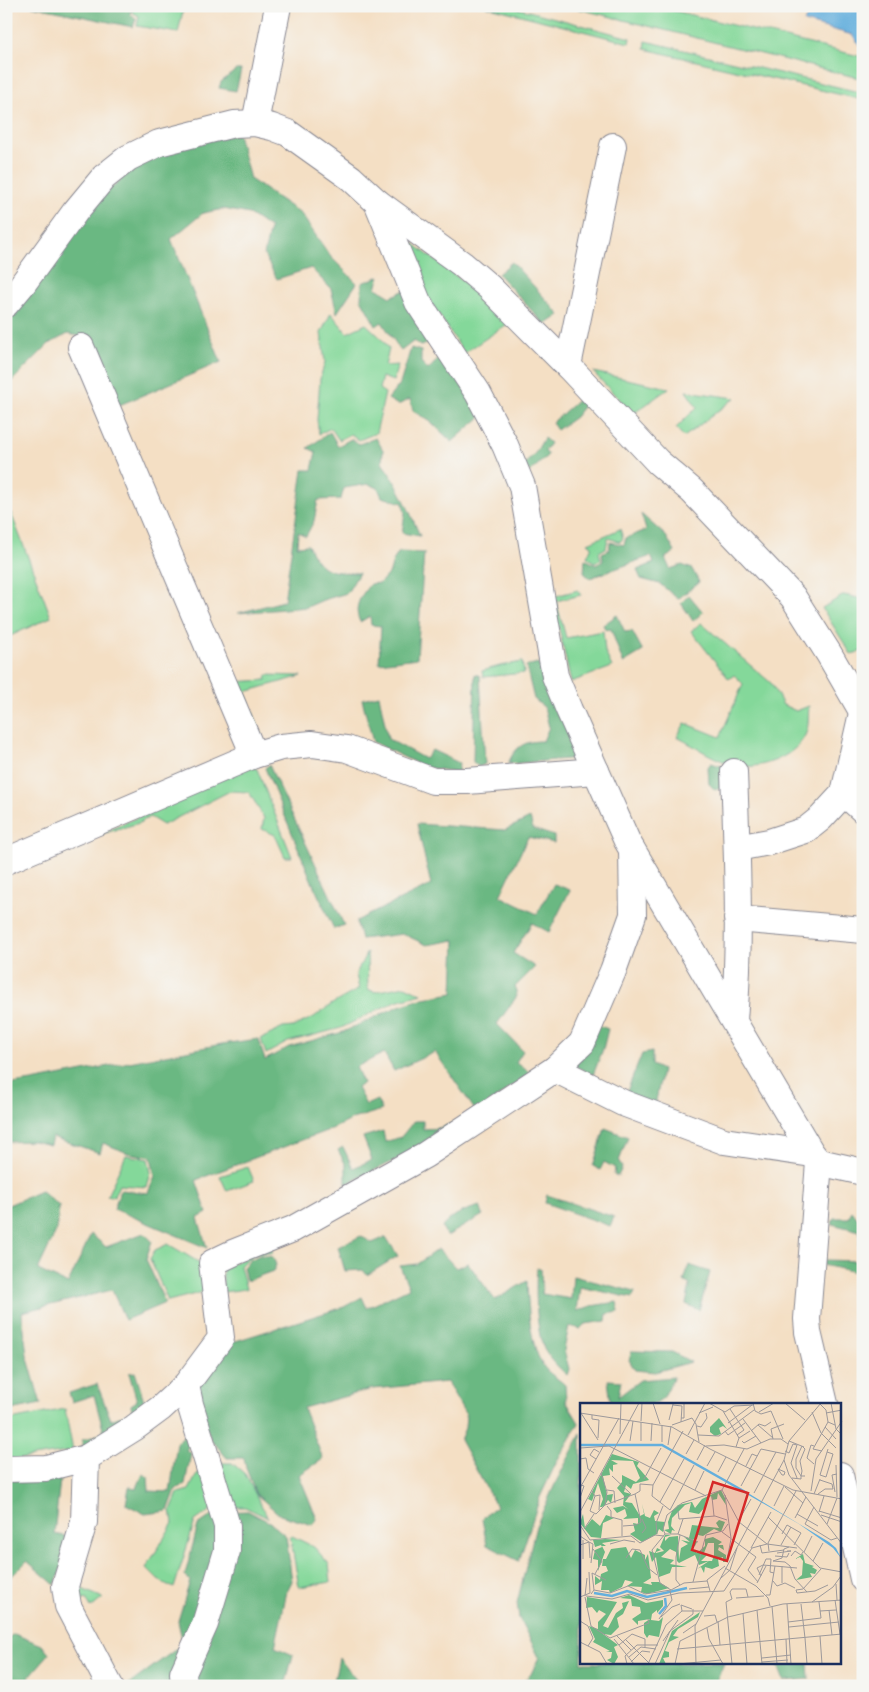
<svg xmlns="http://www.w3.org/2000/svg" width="869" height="1692" font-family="'Gochi Hand',sans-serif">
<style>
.green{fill:#84d89a;stroke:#50847c}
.forest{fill:#6bb882;stroke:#437470}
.water{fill:#64afdd;stroke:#406f9e}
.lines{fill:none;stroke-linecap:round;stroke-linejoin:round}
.minor-casing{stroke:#888791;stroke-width:28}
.minor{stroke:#fff;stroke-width:26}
.inset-river{fill:none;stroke:#64afdd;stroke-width:2.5}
.inset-road{fill:none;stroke:#9d999b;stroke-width:1}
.view{fill:#d62828;fill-opacity:0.15;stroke:#d62828;stroke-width:2.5}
.inset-edge{fill:none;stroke:#1b2f5e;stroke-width:2.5}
</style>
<rect width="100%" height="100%" fill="#f6f6f2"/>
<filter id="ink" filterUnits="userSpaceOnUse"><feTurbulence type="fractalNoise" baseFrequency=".02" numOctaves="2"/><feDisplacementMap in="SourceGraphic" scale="10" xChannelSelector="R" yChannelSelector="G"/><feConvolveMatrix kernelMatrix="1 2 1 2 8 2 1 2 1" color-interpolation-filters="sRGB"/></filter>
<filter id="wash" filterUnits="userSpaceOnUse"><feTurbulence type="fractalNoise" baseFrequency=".0096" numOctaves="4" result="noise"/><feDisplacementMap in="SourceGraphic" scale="20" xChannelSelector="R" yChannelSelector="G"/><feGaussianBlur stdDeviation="1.12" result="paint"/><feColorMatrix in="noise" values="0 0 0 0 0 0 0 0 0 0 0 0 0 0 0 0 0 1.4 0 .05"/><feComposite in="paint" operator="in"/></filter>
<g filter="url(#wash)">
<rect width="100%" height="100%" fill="#f4dfc4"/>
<g class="green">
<path d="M133 6H184L178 33 137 26 139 16 132 12Z"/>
<path d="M486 6H510L630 38 629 43Z"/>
<path d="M567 6H655L863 57V79Z"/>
<path d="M646 41 863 93V100L645 49Z"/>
<path d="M407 239 468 285 509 323 464 353 422 289 402 242Z"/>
<path d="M331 313 347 333 366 324 381 338 389 349 385 366 398 365 393 381 382 377 379 389 385 393 376 433 359 440 351 434 339 440 331 428 319 434 317 420 320 379 325 362 321 333Z"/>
<path d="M593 372 669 388 633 414Z"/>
<path d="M686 391 735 398 684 437 676 428 697 407Z"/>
<path d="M11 513 51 617 6 638V515Z"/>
<path d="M620 529 623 538 620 542 608 538 606 548 599 552 601 560 594 562 587 557 592 546 588 543Z"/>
<path d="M578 590 581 595 556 601 566 638 603 631 605 652 612 667 571 682 552 597Z"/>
<path d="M844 595 863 599V651L851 654 822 608Z"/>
<path d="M701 623 771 683 783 705 796 711 809 706C808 714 809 726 806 733 798 755 763 769 741 766 718 763 697 747 677 737L685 723 720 737 743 684 734 675 729 679 691 631Z"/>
<path d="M522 662 524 673 483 677 482 671 500 666Z"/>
<path d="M267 675 302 676 245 692 262 736 256 738 232 682 266 680Z"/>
<path d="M251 766 257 769 292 857H285L275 835 262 829 264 818 249 792 230 791 163 825 150 817 139 823 98 835Z"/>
<path d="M367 952 368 989 374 992 405 986 422 994 396 1001 341 1028 288 1042 266 1054 261 1039 283 1028 293 1027 314 1017 332 1004 359 989 356 974Z"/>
<path d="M126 1155 148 1159 151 1172 147 1187 119 1185 114 1196H107Z"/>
<path d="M248 1167 254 1181 227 1191 220 1176Z"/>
<path d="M168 1244 205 1266 207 1291 168 1301 150 1259 155 1250Z"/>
<path d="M270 1245 273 1253C257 1252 251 1254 240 1266L246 1289 223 1292V1268Z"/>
<path d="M65 1409 73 1451 6 1461V1421Z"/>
<path d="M214 1463H232L245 1474 268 1518 245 1507H215L195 1521 174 1588 158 1580 146 1568 173 1523 171 1510 178 1493 189 1490 197 1474Z"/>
<path d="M290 1535 314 1547 329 1564 331 1582 299 1587Z"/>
<path d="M73 1585 103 1598 91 1608 86 1599 74 1603Z"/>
</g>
<g class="forest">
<path d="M32 6H132L130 14 136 19 133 27Z"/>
<path d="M236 70H241L236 91 219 88 221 82Z"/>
<path d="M238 134 250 179 301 214 330 256 357 283 337 313 331 289 311 268 277 279 264 255 270 228 249 214 224 209 203 213 171 239 221 362 117 406 84 337 68 334 50 343 6 387V323C50 270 89 191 151 159 178 145 208 140 238 134Z"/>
<path d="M512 262 560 315 545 325 498 274Z"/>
<path d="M380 276 376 288 391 297 405 290 432 342 421 346 414 341 401 351 382 322 376 326 361 299 362 283Z"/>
<path d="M411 348 421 351V362L428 370 444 353 482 416 452 442 431 422 413 411 410 399 398 405 388 399 400 384Z"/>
<path d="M580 398 587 402 575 417 557 430 552 423Z"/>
<path d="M330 432 338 446 351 439 359 444 376 438 383 450 382 463C399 485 409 510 420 536L402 533 405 513 403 503 382 497 378 488 369 484 344 488 341 499 318 500 314 521 306 536 298 532 297 546 308 545C321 573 330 572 359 573L347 593 323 600 307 607 238 613 284 601 303 470H312L316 452 308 448Z"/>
<path d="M544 438 550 443 545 451 548 455 530 472 524 465 536 452Z"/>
<path d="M641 514 666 536 675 552 665 558 670 569 682 565 692 569 699 582 678 599 660 584 641 579 637 570 654 563 651 556 590 578 584 573 585 559 596 565 603 561 602 553 609 550 610 542 624 545 626 538 646 530Z"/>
<path d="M399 552 424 553 417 658 379 663 381 626 371 625 370 616 360 622C353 607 360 597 370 584L380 583 390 572 393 561Z"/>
<path d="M689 595 703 612 693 621 681 603Z"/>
<path d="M617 615 625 632 632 631 643 651 623 663 611 629 606 630 603 625Z"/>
<path d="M538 663 579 758 508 764C515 746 525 741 543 741L549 727 544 707 534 699 526 666Z"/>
<path d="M475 674 480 676 485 764 479 767 473 762Z"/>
<path d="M379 695 388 739 425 759 432 750 459 763 458 772 424 767 373 742 362 699Z"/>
<path d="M711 763 731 769 726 786 715 790 709 784 708 767Z"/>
<path d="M269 765 344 925 334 929 313 884 265 768Z"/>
<path d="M530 818 533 829 554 836V843L528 837 500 896 537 914 554 884 570 890 549 932 532 923 513 953 535 967 515 987 517 996 497 1024 523 1051 516 1062 530 1073 477 1113 435 1052 394 1071 384 1053 356 1067 363 1083 357 1088 366 1105 377 1100 382 1110 352 1119 334 1128 196 1180 207 1213 198 1218 207 1248 114 1209 120 1190 148 1193 155 1176 151 1157 128 1153 103 1143 100 1153 52 1137 50 1145 33 1141 6 1142V1085L32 1081 222 1044 258 1039 265 1060 289 1047 343 1032 399 1006 424 998 453 993 455 940 427 945 403 934 361 939 356 921 431 885 417 824 505 830Z"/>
<path d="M597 1025 608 1029 603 1049 593 1075 575 1066Z"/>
<path d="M652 1052V1065L662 1070 655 1106 625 1096 642 1054Z"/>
<path d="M459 1120 439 1139 346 1184V1165L338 1150 343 1147 353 1168 372 1160 363 1137 383 1131 385 1142 401 1137 414 1121H423V1129L441 1128Z"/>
<path d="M605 1128 628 1137 619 1161 622 1168 618 1176 614 1175 615 1168 604 1162 600 1170 593 1166Z"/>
<path d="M41 1191 59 1206 57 1229 38 1270 68 1284 91 1234 106 1247 144 1233 152 1241 146 1259 165 1303 125 1320 112 1290 22 1312 27 1355 41 1404 6 1411V1206Z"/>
<path d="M547 1195 614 1217 610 1226 545 1203Z"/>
<path d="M480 1206 483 1215 447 1236 442 1227C455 1213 463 1211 480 1206Z"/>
<path d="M852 1211 863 1226V1261L860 1273 823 1265 824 1260 859 1261 860 1231 832 1224 834 1218H848Z"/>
<path d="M361 1236 372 1243 386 1237 398 1256 367 1275 363 1270 345 1271 338 1247Z"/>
<path d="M438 1249 456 1268 468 1263 495 1300 527 1281C528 1305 530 1348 544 1367 549 1374 559 1379 565 1385L566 1401 579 1423 558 1459 540 1497 519 1561 487 1545 482 1519 496 1506 460 1440 465 1428 466 1415 447 1382 372 1389 303 1408 323 1459 299 1475 317 1519 313 1525 280 1515 256 1494 246 1468 244 1458H227L210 1438 192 1387 226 1344 344 1307 362 1297 367 1308 409 1288 400 1266 417 1264Z"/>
<path d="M260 1255 273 1257 276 1265 273 1271 246 1281 243 1267 250 1260Z"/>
<path d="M689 1265 710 1272 699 1310 686 1304 690 1285 684 1281Z"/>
<path d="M537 1268 541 1269 542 1294 571 1299 573 1276 635 1292 632 1298 580 1287 577 1311 591 1306 617 1302 619 1312 607 1314 606 1321 585 1324 580 1329 569 1326 564 1350 569 1369 567 1375C558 1367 550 1359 544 1348 536 1333 535 1286 537 1268Z"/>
<path d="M632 1351 672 1352 691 1362 655 1372 635 1370 629 1360Z"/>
<path d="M135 1372 147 1410 84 1449 82 1440 104 1433 94 1395 72 1402 69 1393 97 1384 111 1420 132 1412 131 1405 137 1401 129 1373Z"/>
<path d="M674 1377 663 1398 654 1404H611L608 1380 621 1381 618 1397 640 1380Z"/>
<path d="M187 1432 192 1440 186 1450 191 1453 185 1484 176 1489 168 1511 145 1514 126 1504 129 1487 137 1488 143 1474 148 1477 149 1491 170 1492 177 1443Z"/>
<path d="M581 1434 582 1663H724L717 1680 709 1686H520L531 1674 539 1657 519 1618 517 1603 536 1526 556 1482Z"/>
<path d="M61 1471 54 1534 73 1538 55 1585 27 1561 6 1582V1474Z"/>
<path d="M248 1511 271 1523 286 1536 292 1581 287 1591 275 1647 293 1655 285 1686H127L183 1644 178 1621 190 1581 185 1575 198 1525 217 1512Z"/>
<path d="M14 1634 42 1645 49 1654 29 1677 35 1686H6V1639Z"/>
<path d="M339 1658 361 1686H333Z"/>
<path d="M777 1663H808L809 1679 784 1681Z"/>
</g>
<path class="water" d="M812 6H863V51L853 35 804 22Z"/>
</g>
<g filter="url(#ink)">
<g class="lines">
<g class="minor-casing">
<g id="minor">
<path d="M255 123 278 6"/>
<path d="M377 202 418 302 478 393 505 445 522 486 555 676 569 710 627 841 812 1154"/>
<path d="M6 304 22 285 75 212 104 177 128 158 159 143 234 124 255 123 272 127 288 133 351 178 377 202 462 264 489 287 568 366 658 462 692 491 793 597 829 654 863 713"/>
<path d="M81 347 254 755"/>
<path d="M568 366 613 146"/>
<path d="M844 793 863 810"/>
<path d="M737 848 769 842 806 830 821 818 844 793 862 713"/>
<path d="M6 861 254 755 281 747 312 744 347 749 433 781H467L596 771"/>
<path d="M737 919 863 930"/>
<path d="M734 1020C741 938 737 855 734 772"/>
<path d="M555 1069 623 1103 724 1141 812 1154 819 1162 863 1172"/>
<path d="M819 1162 807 1319 808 1332 825 1404"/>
<path d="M6 1469 46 1468 86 1458"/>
<path d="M840 1475 863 1579"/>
<path d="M110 1686 68 1606 65 1586 84 1522 86 1458 134 1428 161 1408 186 1385"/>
<path d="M184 1686 183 1673 205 1624 227 1551V1526L190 1404 186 1385 221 1338 212 1263 235 1252 293 1229 425 1155 555 1069 582 1043 613 971 633 915 632 850"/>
</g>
</g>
<use href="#minor" class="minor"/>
</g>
</g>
<g transform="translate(580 1403)">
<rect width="261" height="261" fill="#f4dfc4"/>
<path d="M139 15 147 26 143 23 139 25 141 31 135 33 130 29V24ZM32 51 59 59 57 63 69 77 53 81 51 86 46 82 44 89 51 91 45 99 52 100 60 113 64 111 62 101 65 113 70 115 74 107 79 110 74 113 75 118 85 119 83 129 79 126 77 131 62 139 50 131 55 128 53 120 58 121V115L43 116 47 113 45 106 37 110 33 105 43 103 48 106 43 102 44 93 37 85 42 79V72L56 79 60 75 53 58 31 57 38 61 33 62V69L29 65 30 72 23 73 27 92 33 91 31 100 28 97 25 102 22 104H20L23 96 18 80 12 98 8 96ZM141 87 145 95 146 102 138 90 137 96 132 97 131 93 126 97 125 104 119 111 109 109 111 100 105 102 92 115 91 123 95 128 92 127 91 131 84 127 89 126 88 119 92 108 98 102 112 99 115 105 122 96ZM3 111 5 125 12 116 20 123 26 112 34 115 23 120 21 135 11 134 0 120ZM139 117 145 119 141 129 134 126 123 133 118 132 117 136H113L117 139 115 143 111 145 117 150 125 143V136L133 134 142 139 138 142H143L144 147 139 144 138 147 146 152V159H143V154L138 156 139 163 132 166 125 164 124 170 121 164 117 166 129 158 119 162 115 152 99 160 97 158 96 149 90 146 81 154 94 157 90 161 107 164H92L90 170 79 174 76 154 72 159 69 148 75 150 77 145 81 147 76 149V150L84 148 80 144 85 132H91L85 134V138L89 134 98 133 99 157 101 145 108 141 101 137 110 139 104 134 101 123 104 134 109 135 112 122 139 125 136 120ZM128 140H134V152L132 158H121L127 152 124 150ZM25 136 41 137 22 140 26 143H22L25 149 18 168V157L13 156 15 147 22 144 21 142 15 144 13 137ZM46 144 51 155 55 147 65 152V157L68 151 71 175 63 180 72 182 71 179H79L89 185 67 191 61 189 62 184 47 183 53 179 45 177 42 184 30 190 29 187H21L22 178 15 182V173L20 177 21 171 28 168 26 163H22L23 156H26L31 146ZM223 151 225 160 234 163 232 164 237 167 235 171 230 170 232 174 216 177 222 172 223 158 220 154 215 156ZM49 192 66 200 83 197V203L77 210V207L72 211 71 217 79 218 83 214 79 234 69 232 67 235 64 230V220L70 216 58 218V222L52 216 61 210 60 204 52 203 51 196 40 195ZM7 194 37 199 23 223 28 225 36 210 43 205 42 200 49 198 43 211 37 215 39 224 31 232 23 231 38 242 34 244 38 254 34 261 27 257 31 255 32 249H26L30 248 13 239 15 236 9 223 18 226V219L26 211 19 207 17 210 12 204 6 205ZM120 209 118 214 98 226 93 233 99 234 89 239 85 248 89 249V254L83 255 86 261H79L92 228Z" fill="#6bb882" fill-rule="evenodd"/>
<path d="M165 90H168L249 139 256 145 261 155 253 145 219 121Z" fill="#64afdd"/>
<path class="inset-river" d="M0 42H82L167 90M14 190 32 193 47 188 67 194 107 185M79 211 86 203 85 195"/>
<path class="inset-road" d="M73 0 80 21M129 0 145 9 154 3 174 2M173 0 175 8 181 11 191 8 203 36M205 0 225 17M241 0 209 38 204 57 209 72 262 141M251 0 256 26 262 32M240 1 246 7 248 19 255 22M93 2 102 3 101 19M150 6 164 27 157 32M143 8 159 35M179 9 194 0M232 9 241 30 256 45M0 10 92 24 130 46 213 87 262 96M1 10 18 37M119 10 133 4M246 10 262 7M12 12V16L19 17 18 35M101 15H104V0M163 16 181 40M89 17 93 1M61 18 62 0M148 20 172 2M92 22 112 15 116 21 119 39M178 22 193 35M117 23 121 24 127 15 126 10M245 24 256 36M103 28 73 82 72 93 90 107 114 62M145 28 148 32 165 20M171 28 179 21 185 23 191 19M40 31 41 0M108 32 125 0M118 32 139 33 174 7M193 36 191 26 204 21M50 38 53 18M61 38V19M71 38 72 20M162 38 164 40 176 33M209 38 224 44M82 39V22M88 42 91 23M126 43 144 42 167 46 190 36H201L208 41M234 43 231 42 227 55 234 61M156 44 159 35 170 28M0 45 29 43 126 93M181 46 205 51M205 48 209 50 213 41 217 42 211 60 217 75M242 48 233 46 248 19M247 49 253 51 246 74 240 72 248 46M106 51 114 37M0 56 6 55 8 66 14 70M16 56 10 52 14 46 19 49M117 57 125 42M256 62 257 94M127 63 135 49M166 63 172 51 177 53M198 66 205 69 204 72H202ZM138 69 146 54M21 70 27 89 25 102M32 73 51 91M212 75 221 76V73L222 68 220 58 225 46 222 43 216 56V65L221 73H225M64 76 81 45M161 83 181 46M205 84 223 100M0 85 39 15M27 87 34 88 35 100M115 87 124 68M142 87 159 119 187 141M142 87 164 46M12 88 15 93 10 108 16 111 25 102 55 91M231 88 236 56 262 18M255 89 252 72 257 71M174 90 196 49M234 91 240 76M238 91 245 86H253L252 81 240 77M145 92 151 135M15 93 20 92 19 107M132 94 134 113M0 95 4 83 1 82M80 99 104 56M27 103 31 108V114L42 117V133M194 103 204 83M234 104 225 121 251 137 257 135M98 108 99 116 135 113 147 117M239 108 262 115M0 109 59 0M239 109 244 93M217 111 238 123M241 112 262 119M188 114 240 165 262 169M215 115 226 94M159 117 171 96M247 121 257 95M0 122 10 137M43 123 56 122 61 119 55 91 60 88V81L73 82M4 126 14 111M142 129 176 154 168 167 178 179M62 130 66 125 62 116M77 131 76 120 83 103M85 131H98L118 139M98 131 103 116M202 131 207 122 221 130 214 142M100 132 96 154V177L100 182M0 133 9 139 10 155M3 137V156M10 137 51 133 60 140 75 132 84 133M30 141 44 137 55 139M0 142 9 139 13 141 11 160M180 142 182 150 204 147M201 142 211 124M209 144 204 146 202 155 193 158 205 159 210 163 215 176 227 189M171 145 191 109M13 146 22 158 15 171M189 148 188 140 216 88M224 149 232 133M197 150 211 148H207M195 153 207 154 209 150M211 153 215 148 221 152 223 149M46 155 52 146 60 147 68 165 77 172M147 157 151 136M233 158 243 140M202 163V180M145 165 176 183 188 195 190 203M241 166 223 186 216 187 217 190 235 188 248 182M179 172 186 156H191L190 169 194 170M181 173 177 165 183 162 217 165M141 175 150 167 157 145M193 178 197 183 205 180 215 185M113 179 126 132 143 128 148 121M177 180 186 163M256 181 257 197M109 186 129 184M14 187 12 170 26 177M91 187 80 180 72 147 85 131 83 126 87 112 102 100 142 87M130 188 127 177 145 163M11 191 14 187 30 190 48 183 65 191 91 187 104 180 127 178M186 192H190L195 163M5 193 7 175M6 193 32 196 50 191 68 197 99 190 144 188 172 145 187 141 217 145M0 194 10 190 9 169M5 194 11 223 30 235 69 220 68 216M156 195 184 193M255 197 260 231M232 199 253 184 261 173M239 199 241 215M207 201 211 261M221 201 225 235M192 203 197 261M177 207 182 261M249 207 252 232M102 208 101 202 112 206M240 208 256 207M163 210 167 261M124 213 135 212 137 219M81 214 92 204 100 201M79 216 92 197 90 188M0 218 8 223 13 235 8 243M138 218 140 242M208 219 241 215M209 224 259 219M127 225 129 236 143 261M103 230 116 221M37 233 51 247M240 233 242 261M225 235 227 261M34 236 54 261M45 236 69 260M206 236 207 261M83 238 98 217M0 239 20 249 27 261M39 242 52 231 65 236V244M97 246 262 231M49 254 61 244 76 246M182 255 211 252M51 259 62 248 70 249M182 259 208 257M47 261 45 253 57 242H78M68 261 86 222 102 208H123M75 261 90 228 113 211V206M95 261 100 238 148 214 203 201 262 197M98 261 141 257M116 261 115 223 204 57M152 261 146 199 152 196 150 189 152 186H166L168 194"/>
<path class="view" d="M133 79 168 90 147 158 112 147Z"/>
<rect width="261" height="261" class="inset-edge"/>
</g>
<rect width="869" height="1692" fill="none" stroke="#f6f6f2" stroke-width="25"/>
</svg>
